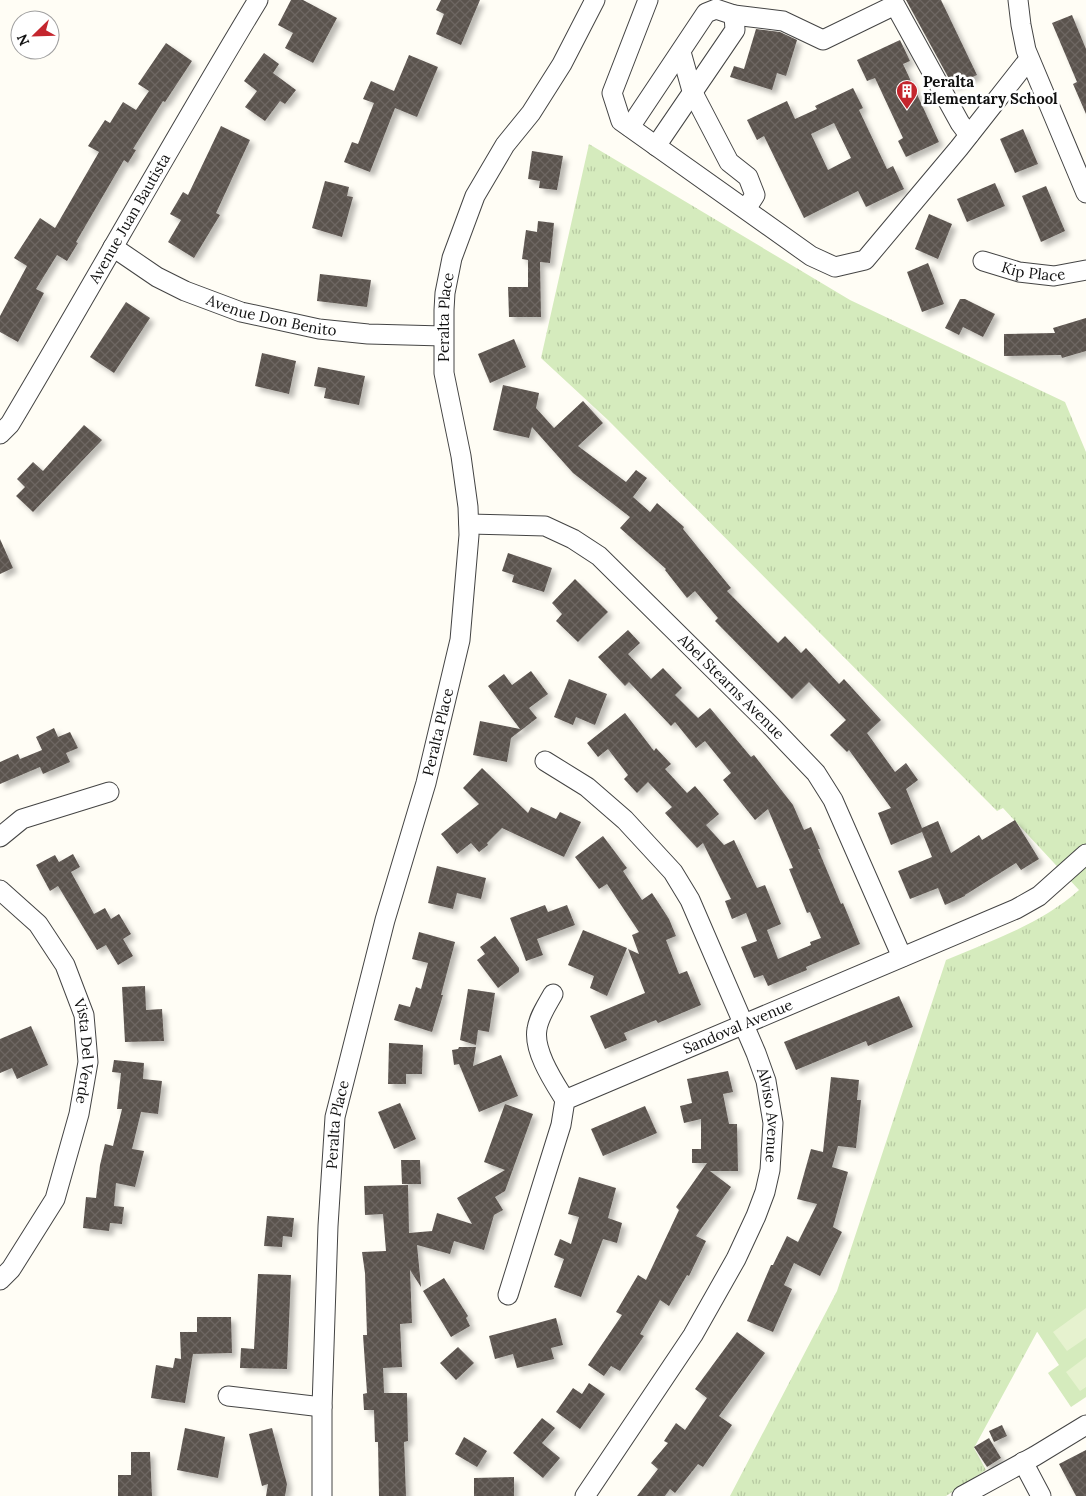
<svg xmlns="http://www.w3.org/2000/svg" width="1086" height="1496" font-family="Lora,serif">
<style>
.grass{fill:url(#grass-tufts)}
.park{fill:#d5ebbd}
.pitch{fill:#e6f2cf}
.building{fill:url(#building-cross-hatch);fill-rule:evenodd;filter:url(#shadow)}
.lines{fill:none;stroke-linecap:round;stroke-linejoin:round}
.minor-casing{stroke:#444;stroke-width:21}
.minor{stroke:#fff;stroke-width:19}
.labels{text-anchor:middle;stroke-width:5;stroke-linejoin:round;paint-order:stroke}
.poi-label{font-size:15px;font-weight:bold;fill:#111;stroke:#fff;text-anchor:start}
.street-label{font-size:15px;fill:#111;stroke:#fff}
</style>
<defs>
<pattern id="grass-tufts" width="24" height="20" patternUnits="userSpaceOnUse" patternTransform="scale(1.25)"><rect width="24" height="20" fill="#d5ebbd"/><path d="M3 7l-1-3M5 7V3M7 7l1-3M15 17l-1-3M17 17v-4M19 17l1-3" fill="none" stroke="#b6c8a1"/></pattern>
<pattern id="building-cross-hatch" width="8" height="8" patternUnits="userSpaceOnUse" patternTransform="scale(1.25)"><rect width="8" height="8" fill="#5a524d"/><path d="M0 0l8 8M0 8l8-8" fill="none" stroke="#6d6662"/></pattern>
<filter id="shadow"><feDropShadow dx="4.5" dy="4.5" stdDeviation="2.5" flood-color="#0004"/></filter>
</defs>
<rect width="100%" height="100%" fill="#fffdf5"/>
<path class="grass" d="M589 144 850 300 1065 402 1086 452V1299L1037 1332 974 1448 986 1470 946 1496H730L837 1291 946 960C993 940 1041 924 1079 890L1003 808 997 811 608 420 541 358Z"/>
<path class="park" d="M1086 1296V1397L1071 1407 1048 1373 1059 1365 1036 1330Z"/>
<g class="pitch">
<path d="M1086 1308V1338L1067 1351 1053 1332Z"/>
<path d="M1086 1357V1387L1080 1391 1066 1372Z"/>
</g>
<g class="building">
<path d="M291 0H303L337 18 313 63 285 48 293 33 278 25Z"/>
<path d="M441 0H480L461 45 436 34 444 14 436 10Z"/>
<path d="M906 0H941L977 75 953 86Z"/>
<path d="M1072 15 1086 49V114L1073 84 1077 82 1052 23Z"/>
<path d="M756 29 780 32 797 40 786 76 777 73 772 90 730 77 734 66 744 69Z"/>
<path d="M900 40 910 61 903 64 939 142 906 157 898 141 903 138 875 78 867 81 857 60Z"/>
<path d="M166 43 192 61 165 102 163 101 133 149 136 150 128 163 124 160 76 242 78 243 67 261 57 255 36 289 44 293 18 342 0 332V316L27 266 14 258 40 218 55 228 99 152 88 146 105 120 110 123 123 102 136 110 149 91 138 84Z"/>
<path d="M264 53 279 64 273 73 296 90 285 104 280 101 265 121 245 107 257 91 244 81Z"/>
<path d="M409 55 438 67 417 117 395 108 370 172 344 162 352 142 358 144 374 103 363 99 371 81 394 91Z"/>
<path d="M853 88 863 108 859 110 887 169 893 166 904 189 866 207 858 191 804 218 764 136 757 140 747 120 787 101 795 119 817 109 815 106ZM834 123 851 158 828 170 811 134Z"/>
<path d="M221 126 250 140 216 213 220 215 194 258 168 242 181 220 170 214 183 192 188 195Z"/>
<path d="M1023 129 1038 164 1015 173 1000 139Z"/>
<path d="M532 151 563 156 557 190 539 188 540 181 528 179Z"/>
<path d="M325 181 349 187 347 196 353 197 342 237 312 228Z"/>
<path d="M995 183 1005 206 967 222 957 199Z"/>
<path d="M1046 186 1065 231 1041 242 1022 196Z"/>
<path d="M929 214 952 224 938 259 915 249Z"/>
<path d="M538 221 554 223 550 263 540 262 541 317H509L508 287H528V260L522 259 526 230 537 232Z"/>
<path d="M928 263 944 304 922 312 907 272Z"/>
<path d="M320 274 371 280 367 307 317 301Z"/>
<path d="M960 299H965L995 314 983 337 963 327 959 335 945 328Z"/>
<path d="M126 302 150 318 114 373 90 357Z"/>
<path d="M1086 318V351L1062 358 1061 355 1004 356V334L1055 333 1053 328Z"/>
<path d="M514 339 526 367 490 383 478 354Z"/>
<path d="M262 353 296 361 289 394 255 386Z"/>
<path d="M318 367 365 376 359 405 324 398 326 388 314 386Z"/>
<path d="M503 385 539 393 536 408 554 428 583 401 603 423 578 446 626 482 636 470 647 478 633 497 650 512 657 503 684 527 683 529 731 588 727 591 778 643 785 636 801 653 806 648 839 684 844 679 881 720 867 733 895 772 906 763 918 780 906 789 922 828 938 821 951 853 979 835 982 840 1015 820 1039 859 1021 870 1016 863 965 895V896L945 905 938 888 910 899 898 871 932 857 922 832 891 845 878 813 891 808 849 750 847 752 830 735 846 720 809 682 792 699 715 621 718 618 695 591 687 598 665 570 666 569 620 528 630 517 573 473 532 427 529 438 493 430Z"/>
<path d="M84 425 102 440 33 512 16 496 25 487 17 479 33 462 43 471Z"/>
<path d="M0 539 13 568 0 574Z"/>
<path d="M508 553 552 568 544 592 512 582 514 575 502 571Z"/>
<path d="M575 579 608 612 578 642 556 621 562 614 552 603Z"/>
<path d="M628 630 640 643 628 654 651 679 663 668 682 688 675 695 698 718 710 708 751 757 754 755 793 805 804 830 811 827 820 849H818L841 904 843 903 860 944 806 967 807 970 768 986 763 975 754 978 741 947 757 941 746 913 732 919 725 901 731 899 703 843 697 848 665 813 672 807 648 782 637 793 624 779 628 775 608 749 598 757 587 743 625 713 654 751 656 748 671 764 665 769 687 793 695 786 719 814 706 825 724 845 734 840 757 888 765 885 781 924 767 930 778 959 811 945 810 942 821 938 810 912 807 913 789 869 793 868 768 809 755 820 723 780 731 773 705 741 696 748 675 722 671 726 629 682 625 686 598 657Z"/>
<path d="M531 671 548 694 529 708 537 718 511 738 507 762 473 755 480 721 520 729 488 686 504 674 512 685Z"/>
<path d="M569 679 607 694 595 725 576 717 573 725 554 717Z"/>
<path d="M54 728 58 737 70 732 78 748 66 753 70 762 43 774 40 767 0 784V762L18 754 20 759 42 750 36 737Z"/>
<path d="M482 768 528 813 531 807 556 819 560 812 581 822 564 857 502 828 487 843 488 845 479 852 471 843 457 854 441 834 479 804 463 788Z"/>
<path d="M603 836 627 868 623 871 642 900 652 893 669 919 676 936 666 940 679 974 687 971 701 1005 658 1023 656 1020 624 1033 627 1040 605 1049 590 1016 645 993 628 949 639 954 632 935 639 932 607 884 599 889 575 857Z"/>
<path d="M73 854 80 867 71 872 94 914 105 908 111 919 119 914 131 934 123 939 133 956 118 965 106 945 97 950 58 886 50 891 36 865 55 855 59 862Z"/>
<path d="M437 866 486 878 481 899 457 893 453 909 428 903Z"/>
<path d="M545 905 548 912 567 905 575 925 537 939 543 955 526 961 510 918Z"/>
<path d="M583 930 627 948 607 996 590 988 594 976 568 965Z"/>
<path d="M419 932 455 942 441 995H443L432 1032 394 1020 399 1004 410 1007 416 987 421 989 428 963 412 959Z"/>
<path d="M495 936 519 968V972L498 988 477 960 485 954 480 947Z"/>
<path d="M145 986 146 1010 162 1009 164 1041 125 1042 122 987Z"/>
<path d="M468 989 495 993 489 1032 478 1030 476 1045 460 1040Z"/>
<path d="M899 996 913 1027 868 1046 866 1041 796 1070 784 1042Z"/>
<path d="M31 1026 48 1065 17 1079 12 1068 0 1073V1039Z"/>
<path d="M389 1043 423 1045 422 1074H406V1084H388Z"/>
<path d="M459 1047H476L473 1066 501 1055 518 1096 479 1112 459 1064 454 1065 452 1050 458 1049Z"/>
<path d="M114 1060 144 1063 143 1079 162 1081 158 1114 141 1112 132 1149 144 1151 135 1187 116 1183 114 1206 124 1207 122 1224 110 1223 109 1231 83 1228 86 1197 96 1198 100 1165 105 1144 113 1146 122 1109H117L121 1073 112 1072Z"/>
<path d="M728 1071 733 1092 723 1094 729 1124H737L738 1171H710L731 1187 696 1236 706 1241 689 1276 687 1275 669 1306 660 1300 640 1334 644 1336 620 1371 611 1366 604 1376 588 1365 622 1315 616 1312 638 1275 646 1280 679 1210 676 1207 707 1163H692V1149H701V1119L684 1123 680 1106 692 1103 687 1079Z"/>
<path d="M831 1077 859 1080 857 1100H861L856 1148 838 1146 832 1167 848 1172 833 1227 842 1232 820 1276 794 1263 784 1285 792 1289 773 1332 747 1321 771 1265H773L787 1236 798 1242 817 1204 797 1199 811 1149 823 1152Z"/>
<path d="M400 1103 416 1139 394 1149 378 1112Z"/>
<path d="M505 1104 533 1114 505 1191 495 1197 503 1210 494 1215 484 1250 454 1241 450 1254 417 1245 421 1287 410 1270 412 1323 400 1324 402 1367 383 1368 384 1393H407L408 1441 404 1442 406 1496H379L378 1442H375L374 1410H364L363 1394 367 1393 363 1335H367L365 1273 362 1252 386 1251 383 1214 365 1215 364 1186 408 1185 409 1233 432 1231 437 1213 472 1224 457 1198 505 1170 484 1162Z"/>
<path d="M645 1106 657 1133 603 1156 591 1129Z"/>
<path d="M401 1160H420L421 1184H402Z"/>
<path d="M579 1177 616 1188 608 1218 622 1223 617 1243 603 1239 581 1297 554 1287 564 1259 554 1255 560 1239 571 1244 579 1217 568 1214Z"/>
<path d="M267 1216 294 1218 292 1237 283 1236 282 1247 264 1246Z"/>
<path d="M258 1274 291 1275 287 1369 240 1368 241 1348 254 1349Z"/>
<path d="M444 1278 468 1316 466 1318 470 1326 451 1337 423 1291Z"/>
<path d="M197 1317H231L232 1353 193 1354 185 1403 151 1398 156 1365 173 1368 175 1358 181 1359 180 1332H197Z"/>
<path d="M556 1318 563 1345 551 1348 554 1359 517 1368 513 1354 495 1359 489 1336Z"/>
<path d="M737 1332 765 1353 719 1416 732 1425 703 1467 698 1464 675 1493 670 1489 665 1496H637L658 1469 651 1463 668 1443 664 1441 676 1423 685 1430 707 1398 695 1389Z"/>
<path d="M458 1347 474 1363 456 1380 440 1363Z"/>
<path d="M589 1383 605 1394 580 1429 556 1412 573 1388 582 1394Z"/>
<path d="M542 1418 555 1428 542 1443 560 1458 543 1478 513 1453Z"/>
<path d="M1002 1425 1007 1436 994 1442 989 1431Z"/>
<path d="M185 1428 225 1437 218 1478 177 1470Z"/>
<path d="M272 1428 287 1484 285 1496H266L268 1484 262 1486 249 1434Z"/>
<path d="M464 1437 487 1451 477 1467 455 1454Z"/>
<path d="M989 1438 1001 1458 987 1467 974 1447Z"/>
<path d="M1086 1450V1496H1076L1059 1464Z"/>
<path d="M131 1452H150L152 1496H118V1475H131Z"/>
<path d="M514 1477V1496H474V1478Z"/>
</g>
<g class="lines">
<g class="minor-casing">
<g id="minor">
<path d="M648 0 612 93 621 121 811 256 835 267 865 260 959 148 1029 59"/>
<path d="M1018 0 1021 25 1026 50 1086 193"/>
<path d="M734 15 783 21 823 40 895 5 960 123 969 135"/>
<path d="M681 52 692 91 729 162 748 177 755 195 746 209"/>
<path d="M630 127 706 13 716 9 734 15 735 30 656 146"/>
<path id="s1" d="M113 247 157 277 185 291 241 312 319 329 368 334 443 336"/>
<path id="s2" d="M983 261 1019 272 1054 276 1086 270"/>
<path id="s3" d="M0 434 10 424C94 283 173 140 258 0"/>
<path id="s4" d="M469 524 545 526 573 539 599 556 772 727 816 773 833 800 902 957"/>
<path id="s5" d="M545 761 587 787 625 820 673 872 690 900 756 1053 766 1081 773 1123 770 1170 765 1192 756 1216 736 1259 693 1335 585 1496"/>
<path d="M0 837 22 819 109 792"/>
<path id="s6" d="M0 890 38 924 65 965 84 1015 88 1062 79 1114 55 1199 11 1269 0 1280"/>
<path d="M553 994C547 1005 539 1016 537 1029 533 1051 554 1082 565 1100"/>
<path id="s7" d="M508 1295 561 1125 565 1100 1016 909 1039 896 1086 854"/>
<path d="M228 1396 322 1407"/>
<path d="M1023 1462 1041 1496"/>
<path id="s8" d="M322 1496V1407L328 1226 335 1117 385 920 426 783 460 640 469 535 468 507 461 456 444 373V310L445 293 452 258 475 196 505 145 531 113 562 64 595 0"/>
<path d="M962 1496 1035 1456 1086 1425"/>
</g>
</g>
<use href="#minor" class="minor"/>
</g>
<defs>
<g id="building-pin" transform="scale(1.125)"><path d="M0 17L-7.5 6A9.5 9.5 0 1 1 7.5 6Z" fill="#c4262e" stroke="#fff"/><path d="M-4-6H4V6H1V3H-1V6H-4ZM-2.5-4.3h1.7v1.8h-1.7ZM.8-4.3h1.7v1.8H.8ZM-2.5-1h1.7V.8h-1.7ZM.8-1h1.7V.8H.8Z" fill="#fff"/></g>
</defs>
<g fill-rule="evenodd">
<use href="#building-pin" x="907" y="91"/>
</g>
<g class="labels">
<g class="poi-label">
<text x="923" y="87">Peralta<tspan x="923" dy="17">Elementary School</tspan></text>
</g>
<g class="street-label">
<text dy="5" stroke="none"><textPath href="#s3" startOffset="252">Avenue Juan Bautista</textPath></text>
<text dy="5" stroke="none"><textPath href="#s2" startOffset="52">Kip Place</textPath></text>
<text dy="5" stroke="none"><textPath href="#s1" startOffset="175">Avenue Don Benito</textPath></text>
<text dy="5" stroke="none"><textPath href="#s8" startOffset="1198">Peralta Place</textPath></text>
<text dy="5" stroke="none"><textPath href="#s4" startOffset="324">Abel Stearns Avenue</textPath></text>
<text dy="5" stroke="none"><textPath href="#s8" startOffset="778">Peralta Place</textPath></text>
<text dy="5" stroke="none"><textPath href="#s7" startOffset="391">Sandoval Avenue</textPath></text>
<text dy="5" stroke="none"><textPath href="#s6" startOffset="190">Vista Del Verde</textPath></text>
<text dy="5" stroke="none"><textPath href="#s5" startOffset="434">Alviso Avenue</textPath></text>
<text dy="5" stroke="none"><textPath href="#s8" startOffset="372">Peralta Place</textPath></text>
</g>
</g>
<g transform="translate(35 35) rotate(247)"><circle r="24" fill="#ffffff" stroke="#a0a0a0"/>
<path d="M0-4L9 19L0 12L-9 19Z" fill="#c4262e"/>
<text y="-8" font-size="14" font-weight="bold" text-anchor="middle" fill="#111111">N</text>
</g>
</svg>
